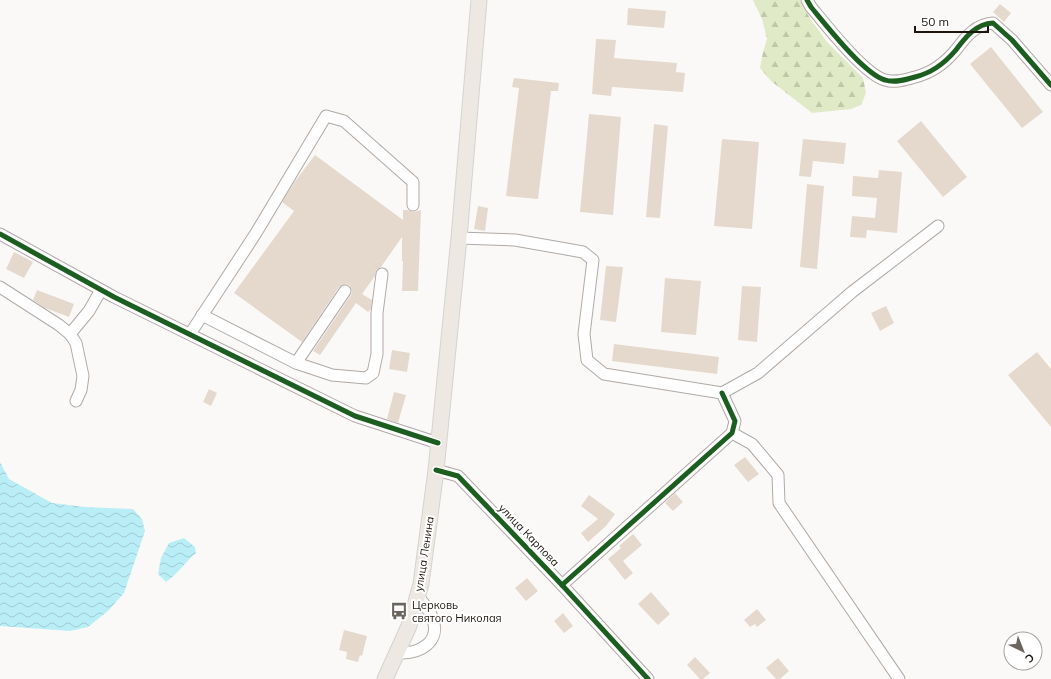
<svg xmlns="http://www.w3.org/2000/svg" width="1051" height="679" font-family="Mulish,sans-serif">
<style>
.forest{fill:url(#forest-firs)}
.water{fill:url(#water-waves)}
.building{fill:#e5d9cd}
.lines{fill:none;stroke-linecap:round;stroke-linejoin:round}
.minor-casing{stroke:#afaaa6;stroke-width:13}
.major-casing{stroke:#d5d3d0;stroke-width:17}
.minor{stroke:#fefefe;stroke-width:11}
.major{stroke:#ede8e2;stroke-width:15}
.cycleway-casing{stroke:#fff;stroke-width:8}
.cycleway{stroke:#1b5e20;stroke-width:5}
.labels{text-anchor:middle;stroke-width:4;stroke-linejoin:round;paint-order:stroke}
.street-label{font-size:11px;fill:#1e160e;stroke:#fff}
.poi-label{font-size:11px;fill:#1e160e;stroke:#fff;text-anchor:start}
</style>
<defs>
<pattern id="forest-firs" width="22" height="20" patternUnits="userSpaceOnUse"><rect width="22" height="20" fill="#e0eac7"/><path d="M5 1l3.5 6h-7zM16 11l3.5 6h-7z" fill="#c0c8aa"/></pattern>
<pattern id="water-waves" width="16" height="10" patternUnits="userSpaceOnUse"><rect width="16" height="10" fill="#baeef7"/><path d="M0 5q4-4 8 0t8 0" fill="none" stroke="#9fcbd3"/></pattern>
</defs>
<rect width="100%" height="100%" fill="#fbf9f7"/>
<path class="forest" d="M753 0H800L811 20 827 42 863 78 866 93 861 105 851 109 812 113 771 81 760 68 763 52 767 39 762 19Z"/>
<g class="water">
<path d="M0 462 9 479 52 503 85 507 133 509 142 519 145 531 124 593 108 611 88 627 70 631 0 626Z"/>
<path d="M184 538 195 547 196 553C185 562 178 574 166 582L158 574 161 558 169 543Z"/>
</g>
<g class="building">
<path d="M1000 4 1011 13 1004 22 993 12Z"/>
<path d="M628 8 666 11 664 28 627 25Z"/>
<path d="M596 39 616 40 614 58 677 63 676 72 685 73 683 92 612 87 611 96 592 94Z"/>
<path d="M991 47 1043 112 1022 128 970 64Z"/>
<path d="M514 78 559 83 558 91H551L538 199 506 196 519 88 512 87Z"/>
<path d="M589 114 621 117 613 215 580 212Z"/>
<path d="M921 121 967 177 943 197 897 141Z"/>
<path d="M654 124 668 126 660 218 646 217Z"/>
<path d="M722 139 759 142 752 229 714 226Z"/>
<path d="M803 139 846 143 844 164 813 161 811 177 799 176Z"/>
<path d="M315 155 403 220V210H408L413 212 421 210 418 291H402L403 261H402V237L381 267 376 270 375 276 362 294 372 300 371 309 368 312 356 303 320 355 313 351 351 295 352 291 349 285 345 284 339 287 302 342 234 293 294 211 282 202 293 184Z"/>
<path d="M879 170 902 172 897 233 867 230 866 238 850 237 852 216 875 218 877 198 852 196 853 176 878 178Z"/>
<path d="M807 184 824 186 817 269 800 267Z"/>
<path d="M478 206 488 208 485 231 474 229Z"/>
<path d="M14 252 33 262 24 278 6 269Z"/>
<path d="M606 266 623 267 616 322 600 320Z"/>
<path d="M665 278 701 281 696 335 661 332Z"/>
<path d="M742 286 761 287 757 342 738 340Z"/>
<path d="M37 290 74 304 69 317 45 308 33 300Z"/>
<path d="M886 306 894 323 880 331 871 313Z"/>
<path d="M614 344 719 357 717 374 612 361Z"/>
<path d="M392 350 410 353 407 372 389 369Z"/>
<path d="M1037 352 1051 369V427L1008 375Z"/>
<path d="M209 389 217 393 211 406 203 402Z"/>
<path d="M394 392 406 395 398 423 387 419Z"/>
<path d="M745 457 759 474 748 482 734 465Z"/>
<path d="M675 493 683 502 673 511 665 503Z"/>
<path d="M589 495 615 514 606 526 588 542 581 533 598 519 581 506Z"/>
<path d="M633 534 642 545 623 561 633 573 625 580 608 559 621 548 619 546Z"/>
<path d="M527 578 538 591 526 601 515 588Z"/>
<path d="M651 592 670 614 658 625 638 604Z"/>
<path d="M757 609 766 620 757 627 755 624 750 627 744 620Z"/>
<path d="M563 613 573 626 564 633 554 621Z"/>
<path d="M344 630 367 636 362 656 360 655 358 662 346 659 347 652 339 650Z"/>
<path d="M695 657 710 673 703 679H700L687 665Z"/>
<path d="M778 658 789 671 780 679H776L766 668Z"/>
</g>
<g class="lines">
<g class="minor-casing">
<g id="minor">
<path d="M807 0 811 7C826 25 864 74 885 80 894 83 905 80 915 77 931 73 944 64 955 51 965 38 975 24 993 23L1012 40 1051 85"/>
<path d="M0 234 114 297 355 416 438 443"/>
<path d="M459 238 515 240 583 252 593 260 584 334 587 360 604 374 722 393 758 373 852 292 938 226"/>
<path d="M0 287 59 325 70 334 76 343 83 376 81 390 76 401"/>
<path d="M202 315 296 363 332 375 366 378 373 373 377 354V313L382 274"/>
<path d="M70 334 89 311 101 290"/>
<path d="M190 334 256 233 326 116 344 121 413 182V205"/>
<path d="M296 363 345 291"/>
<path d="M732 433 752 444 778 475 779 503 899 679"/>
<path d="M436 470 458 476 562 585 648 679"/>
<path d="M562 585 732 433 735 421 722 393"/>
<path d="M398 653C420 654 442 642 432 617 429 609 422 602 418 596"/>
</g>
</g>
<g class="major-casing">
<path id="major" d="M385 679 409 626 421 584 436 470 459 238 479 0"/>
</g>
<use href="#minor" class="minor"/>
<use href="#major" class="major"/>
<g class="cycleway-casing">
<g id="cycleway">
<path d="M807 0 811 7C826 25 864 74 885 80 894 83 905 80 915 77 931 73 944 64 955 51 965 38 975 24 993 23L1012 40 1051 85"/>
<path d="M0 234 114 297 355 416 438 443"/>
<path d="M436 470 458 476 562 585 648 679"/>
<path d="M562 585 732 433 735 421 722 393"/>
</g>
</g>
<use href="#cycleway" class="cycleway"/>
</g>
<defs>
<g id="bus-bare" transform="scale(1.38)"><path d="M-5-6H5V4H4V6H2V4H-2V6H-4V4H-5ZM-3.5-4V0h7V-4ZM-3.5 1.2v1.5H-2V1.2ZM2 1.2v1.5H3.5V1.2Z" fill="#6b6560" stroke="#fff" stroke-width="2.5" paint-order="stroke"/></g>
</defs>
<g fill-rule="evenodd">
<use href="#bus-bare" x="399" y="611"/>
</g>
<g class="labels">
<g class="street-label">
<text transform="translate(529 535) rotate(46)" y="4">улица Карпова</text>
<text transform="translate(424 554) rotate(-81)" y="4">улица Ленина</text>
</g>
<g class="poi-label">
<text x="412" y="609">Церковь<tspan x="412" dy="13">святого Николая</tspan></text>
</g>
</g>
<g transform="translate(1023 651) rotate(137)"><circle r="19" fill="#ffffff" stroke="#a5a29f"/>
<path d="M0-3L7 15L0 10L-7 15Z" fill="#6b6560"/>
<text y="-6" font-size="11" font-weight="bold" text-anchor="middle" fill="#1e160e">С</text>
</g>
<path d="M915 26v6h73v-6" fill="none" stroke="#1e160e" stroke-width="2"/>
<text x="921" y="26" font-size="12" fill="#1e160e" stroke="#ffffff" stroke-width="3" paint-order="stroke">50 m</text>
</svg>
